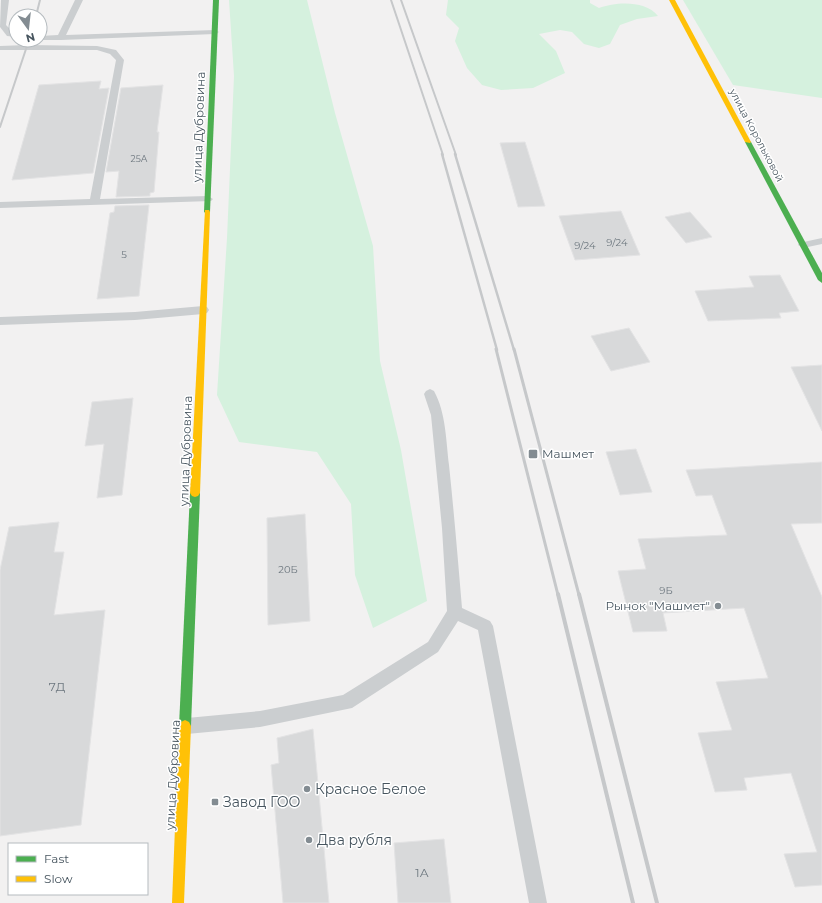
<svg xmlns="http://www.w3.org/2000/svg" width="822" height="903" font-family="Montserrat,sans-serif">
<style>
.green{fill:#d5f1de}
.building{fill:#d8d9da;stroke:#e3e3e4}
.lines{fill:none;stroke-linecap:round;stroke-linejoin:round}
.lane{fill:#cbced0;fill-rule:evenodd}
.fast{fill:#4caf50;fill-rule:evenodd}
.slow{fill:#ffc107;fill-rule:evenodd}
.rail-far3{stroke:#c6c8ca;stroke-width:2}
.rail-far2{stroke:#c6c8ca;stroke-width:2.5}
.rail-far1{stroke:#c6c8ca;stroke-width:3}
.rail{stroke:#c6c8ca;stroke-width:4}
.poi-dot{fill:#838c92;stroke:#fff;stroke-width:1.5}
.labels{text-anchor:middle;stroke-width:3;stroke-linejoin:round;paint-order:stroke}
.far-number-label{font-size:9px;fill:#6d777f}
.far-street-label{font-size:10px;fill:#47555f;stroke:#fff}
.number-label{font-size:10px;fill:#6d777f}
.street-label{font-size:12px;fill:#47555f;stroke:#fff}
.poi-label{font-size:12px;fill:#47555f;stroke:#fff;text-anchor:start}
.near-number-label{font-size:12px;fill:#6d777f}
.near-poi-label{font-size:14px;fill:#47555f;stroke:#fff;text-anchor:start}
</style>
<rect width="100%" height="100%" fill="#f2f1f1"/>
<g class="green">
<path d="M229 0H307L335 113 373 246 380 361 401 450 427 601 373 628 355 575 351 504 317 452 239 442 217 395 227 238 234 76Z"/>
<path d="M448 0H590V3L599 8C616 2 645 0 658 16L637 19 620 25 610 44 599 48 584 44 572 32 560 30 539 34 556 51 565 73 533 88 501 90 482 85 467 68 455 41 459 28 446 15Z"/>
<path d="M683 0H822V98L733 85Z"/>
</g>
<g class="building">
<path d="M101 81 99 89 109 88 93 173 12 180 39 85Z"/>
<path d="M163 85 157 132H159L154 192 150 193V196L116 197 119 171 106 172 121 88Z"/>
<path d="M525 142 545 206 518 207 500 143Z"/>
<path d="M149 205 139 296 97 299 110 213 114 212 115 206Z"/>
<path d="M621 211 640 255 575 260 559 216Z"/>
<path d="M690 212 712 237 686 243 665 217Z"/>
<path d="M780 275 799 311 779 313 781 318 708 321 695 291 754 287 749 276Z"/>
<path d="M629 328 650 362 611 371 591 336Z"/>
<path d="M822 365V431L791 367Z"/>
<path d="M133 398 122 495 97 498 104 444 85 446 92 402Z"/>
<path d="M636 449 652 492 620 495 606 452Z"/>
<path d="M822 462V523L791 524 822 597V885L795 887 784 854 817 852 791 773 744 778 747 790 715 792 698 733 732 730 716 682 768 678 744 608 663 613 667 631 633 632 618 571 646 569 638 539 727 535 712 495 696 496 686 470Z"/>
<path d="M305 514 310 621 268 625 267 518Z"/>
<path d="M59 522 54 552H64L54 615 105 610 81 825 0 836V570L9 527Z"/>
<path d="M313 729 329 903H283L271 765 279 763 277 738Z"/>
<path d="M444 839 451 903H398L394 843Z"/>
</g>
<g class="lines">
<g class="lane">
<path d="M1 0H9L6 25 13 32 16 33V37L7 36 0 27Z"/>
<path d="M75 0H83L66 35 215 30 219 32 215 34 61 40H39H40V36L58 35Z"/>
<path d="M27 45 97 46 116 50 124 60 100 199 208 196 213 199 211 201 0 208V202L90 199 116 60 110 54 97 50H0V46Z"/>
<path d="M822 238V244L803 248 798 245 799 243Z"/>
<path d="M203 306 207 307 209 310 207 313 203 314 135 320 0 325V317L135 312Z"/>
<path d="M430 389 434 391C446 413 446 440 449 465 454 513 458 560 462 608L490 621 493 626 547 903H529L478 630 458 621 438 652 352 708 260 727 187 734 181 732 179 726 181 720 187 718 260 711 343 695 428 642 447 611 442 528 431 415 424 394 426 391Z"/>
</g>
<g class="fast">
<path d="M213 0H219L210 212 207 214 204 212Z"/>
<path d="M748 140 751 142 822 273V283L818 280 745 142Z"/>
<path d="M195 489 198 490 200 493 191 726 189 730 185 732 181 730 179 726 190 493 192 490Z"/>
</g>
<g class="slow">
<path d="M669 0H675L751 142 750 143 745 142Z"/>
<path d="M205 210H209L210 212 200 493 198 496 195 497 192 496 190 493Z"/>
<path d="M185 720 189 722 191 726 184 903H172L179 726 181 722Z"/>
</g>
<g class="rail-far3">
<path d="M391 0 443 155"/>
<path d="M401 0 456 155"/>
<path d="M36 16 40 0"/>
<path d="M0 127 29 40"/>
</g>
<g class="rail-far2">
<path d="M442 154 497 350"/>
<path d="M455 154 514 350"/>
</g>
<g class="rail-far1">
<path d="M496 349 558 595"/>
<path d="M514 349 579 595"/>
</g>
<g class="rail">
<path d="M558 594 633 903"/>
<path d="M579 594 657 903"/>
</g>
</g>
<g class="poi-dot">
<rect x="528" y="449" width="10" height="10" rx="2"/>
<circle cx="718" cy="606" r="4"/>
<circle cx="307" cy="789" r="4"/>
<rect x="211" y="798" width="8" height="8" rx="2"/>
<circle cx="309" cy="840" r="4"/>
</g>
<g class="labels">
<g class="far-number-label">
<text x="139" y="162">25А</text>
</g>
<g class="far-street-label">
<text transform="translate(757 135) rotate(62)" y="4">улица Корольковой</text>
</g>
<g class="number-label">
<text x="617" y="246">9/24</text>
<text x="585" y="249">9/24</text>
<text x="124" y="258">5</text>
<text x="288" y="573">20Б</text>
<text x="666" y="594">9Б</text>
</g>
<g class="street-label">
<text transform="translate(199 127) rotate(-88)" y="4">улица Дубровина</text>
<text transform="translate(186 451) rotate(-88)" y="4">улица Дубровина</text>
<text transform="translate(173 775) rotate(-87)" y="4">улица Дубровина</text>
</g>
<g class="poi-label">
<text x="542" y="458">Машмет</text>
<text x="710" y="610" text-anchor="end">Рынок "Машмет"</text>
</g>
<g class="near-number-label">
<text x="57" y="691">7Д</text>
<text x="422" y="877">1А</text>
</g>
<g class="near-poi-label">
<text x="315" y="794">Красное Белое</text>
<text x="223" y="807">Завод ГОО</text>
<text x="317" y="845">Два рубля</text>
</g>
</g>
<rect x="8" y="843" width="140" height="52" fill="#ffffff" stroke="#b5bbbf"/>
<rect x="16" y="856" width="20" height="6" fill="#4caf50" stroke="#b5bbbf"/>
<text x="44" y="863" font-size="12" fill="#47555f">Fast</text>
<rect x="16" y="876" width="20" height="6" fill="#ffc107" stroke="#b5bbbf"/>
<text x="44" y="883" font-size="12" fill="#47555f">Slow</text>
<g transform="translate(28 28) rotate(165)"><circle r="19" fill="#ffffff" stroke="#b5bbbf"/>
<path d="M0-3L7 15L0 10L-7 15Z" fill="#838c92"/>
<text y="-6" font-size="11" font-weight="bold" text-anchor="middle" fill="#47555f">N</text>
</g>
</svg>
